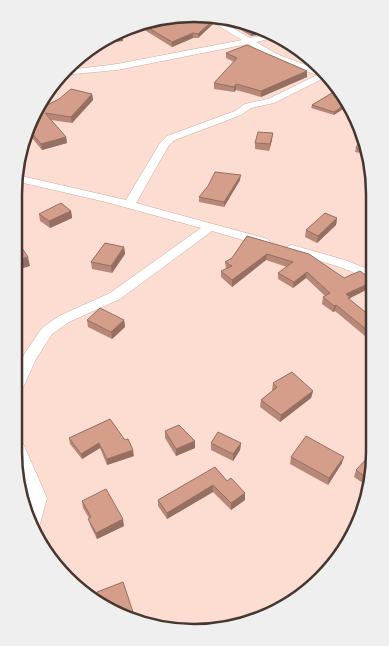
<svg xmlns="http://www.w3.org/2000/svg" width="389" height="646" font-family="'Open Sans',sans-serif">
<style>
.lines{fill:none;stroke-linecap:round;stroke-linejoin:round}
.street-casing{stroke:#d2ab9e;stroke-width:1}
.street{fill:#fff;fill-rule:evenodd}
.wall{fill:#b78878}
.shaded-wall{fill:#956f61}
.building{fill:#d59e8b;stroke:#956f61}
.rim{fill:none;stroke:#473731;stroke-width:2.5}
</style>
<rect width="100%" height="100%" fill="#fddcd1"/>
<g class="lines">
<g class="street-casing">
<g id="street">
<path d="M204 17H214L250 38 271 34 278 37 256 42 279 55 319 70 326 77 274 103 251 108 241 115 175 140 169 145 136 203 268 239 270 242 264 246 212 231 120 299 69 322 52 334 36 359 22 390V441L47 498 40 524 35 531 25 513 29 498 16 466 14 451V375L25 353 42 328 59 316 110 293 201 228 106 202 15 181 17 175 126 200 160 143 167 136 235 111 245 104 268 99 317 75 273 59 248 44 117 70 63 75 68 70 117 64 242 40Z"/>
<path d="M292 245 345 260 375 272V281L337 266 288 252 286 249 288 246Z"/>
</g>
</g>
<use href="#street" class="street"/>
</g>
<g class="wall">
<path d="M160 17 213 20V24L198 38H193L172 47 138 26Z"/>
<path d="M218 17H230L267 33 251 36Z"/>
<path d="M274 36 295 44 310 61 274 40Z"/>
<path d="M226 53 307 77 261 97 236 90 234 92 214 89V83L234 62 226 58Z"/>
<path d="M337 90 334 115 311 108 312 105Z"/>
<path d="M92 94 93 100 72 123 51 120 66 137 67 143 42 150 32 138 29 139 39 109Z"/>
<path d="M361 137 366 154 355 152 356 148Z"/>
<path d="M272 140 269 151 255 149V143Z"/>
<path d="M240 180 224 207 199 202V197Z"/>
<path d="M71 211 72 218 50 228 40 221 39 214Z"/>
<path d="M337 218 336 225 317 243 305 237 306 230Z"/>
<path d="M247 236 344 278 372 287 350 298 349 300 375 320 365 336 335 311 333 312 322 304 323 297 325 296 306 278 293 288 278 279V273L287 267 266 260 232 287 221 277V271L226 269 225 262 232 258Z"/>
<path d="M124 247 125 254 112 273 92 269 91 262Z"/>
<path d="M87 320H124L125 327 112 339 88 327Z"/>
<path d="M273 383 313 391 311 398 280 422 260 407 261 400 273 391 272 390Z"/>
<path d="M110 419 134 456 107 465 100 448 82 459 70 444 69 438Z"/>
<path d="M165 431 195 448 176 456 165 438Z"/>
<path d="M211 443H241L240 450 233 461 211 450Z"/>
<path d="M291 457 342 463 328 485 290 464Z"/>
<path d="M375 464 367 486 354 477 356 470Z"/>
<path d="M227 481 245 493V500L231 510 213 492 167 519 158 506V500Z"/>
<path d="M82 501 124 526 97 539 90 525 89 518 83 508Z"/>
</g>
<g class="shaded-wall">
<path d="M213 20V24L198 38V34Z"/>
<path d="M260 30 267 33 251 36V31Z"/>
<path d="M193 33V38L172 47V42Z"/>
<path d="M123 36V41L109 43 108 39Z"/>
<path d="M307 71V77L261 97V91Z"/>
<path d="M236 84V90L234 92V87Z"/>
<path d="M92 94 93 100 72 123 71 117Z"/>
<path d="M349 102 351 104 334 115V112Z"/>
<path d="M31 132 32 138 29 139Z"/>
<path d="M273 133 272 140 269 151 270 144Z"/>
<path d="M66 137 67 143 42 150 41 144Z"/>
<path d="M241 175 240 180 224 207V202Z"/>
<path d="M71 211 72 218 50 228 49 221Z"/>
<path d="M337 218 336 225 317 243 318 236Z"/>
<path d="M124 247 125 254 112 273 111 266Z"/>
<path d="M267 254 266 260 232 287V280Z"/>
<path d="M28 257 30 266 14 271V261Z"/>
<path d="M307 272 306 278 293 288 294 282Z"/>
<path d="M374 281 372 287 350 298 348 304 346 294Z"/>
<path d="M336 305 335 311 333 312 334 306Z"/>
<path d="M124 320 125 327 112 339 111 332Z"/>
<path d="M375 325V331L365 336 367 330Z"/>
<path d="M313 391 311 398 280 422 281 415Z"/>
<path d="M195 441V448L176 456V449Z"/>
<path d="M99 443 100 448 82 459 81 454Z"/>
<path d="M241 443 240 450 233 461V454Z"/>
<path d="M133 450 134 456 107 465V459Z"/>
<path d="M344 457 342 463 328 485 329 478Z"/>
<path d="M213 485V492L167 519V513Z"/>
<path d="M245 493V500L231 510V503Z"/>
<path d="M123 519 124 526 97 539 96 533Z"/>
</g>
<g class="building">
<path d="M160 17H208L213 20 198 34 193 33 172 42 142 24Z"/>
<path d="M226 17H230L260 30 251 31Z"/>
<path d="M120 33 123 36 108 38Z"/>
<path d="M276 36 295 44 301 50Z"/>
<path d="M247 45 307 71 261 91 236 84 234 87 214 83 237 58 226 53Z"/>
<path d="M71 89 92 94 71 117 45 113 66 137 41 144 31 132 39 109 59 99Z"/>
<path d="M337 90 349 102 334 112 312 105Z"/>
<path d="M258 132 273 133 270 144 255 143Z"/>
<path d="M361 137 365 150 356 148Z"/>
<path d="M215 172 241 175 224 202 199 197 208 186Z"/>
<path d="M61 203 71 211 49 221 39 214Z"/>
<path d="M325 213 337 218 318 236 306 230Z"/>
<path d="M247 236 309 254 344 278 360 271 374 281 346 294 350 297 348 298 375 320V325L367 330 336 305 334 306 323 297 330 293 307 272 294 282 278 273 293 262 267 254 232 280 221 271 232 266 225 262 232 258Z"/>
<path d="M18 242 28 257 14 261V243Z"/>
<path d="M105 243 124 247 111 266 91 262Z"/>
<path d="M100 308 124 320 111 332 87 320Z"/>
<path d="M292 372 313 391 281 415 261 400 277 387 273 383Z"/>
<path d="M110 419 125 440 128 439 133 450 107 459 99 443 81 454 69 438Z"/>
<path d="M179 425 195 441 176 449 165 431Z"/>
<path d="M218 432 241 443 233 454 211 443Z"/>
<path d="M306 436 344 457 329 478 291 457Z"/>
<path d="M369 456 375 460V464L369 480 356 470Z"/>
<path d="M215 467 227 481 231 478 245 493 231 503 213 485 167 513 158 500Z"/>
<path d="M106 489 123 519 96 533 88 519 91 517 82 501Z"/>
<path d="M123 582 136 621 141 618 145 624 137 623 94 602 99 600 97 592Z"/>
</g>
<path d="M0 0H389V646H0ZM194 22H194A172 172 0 0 1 366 194V452A172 172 0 0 1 194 624H194A172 172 0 0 1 22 452V194A172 172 0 0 1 194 22Z" fill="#f0efef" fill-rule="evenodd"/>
<path class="rim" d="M194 22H194A172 172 0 0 1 366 194V452A172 172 0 0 1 194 624H194A172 172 0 0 1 22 452V194A172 172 0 0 1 194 22Z"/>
</svg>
